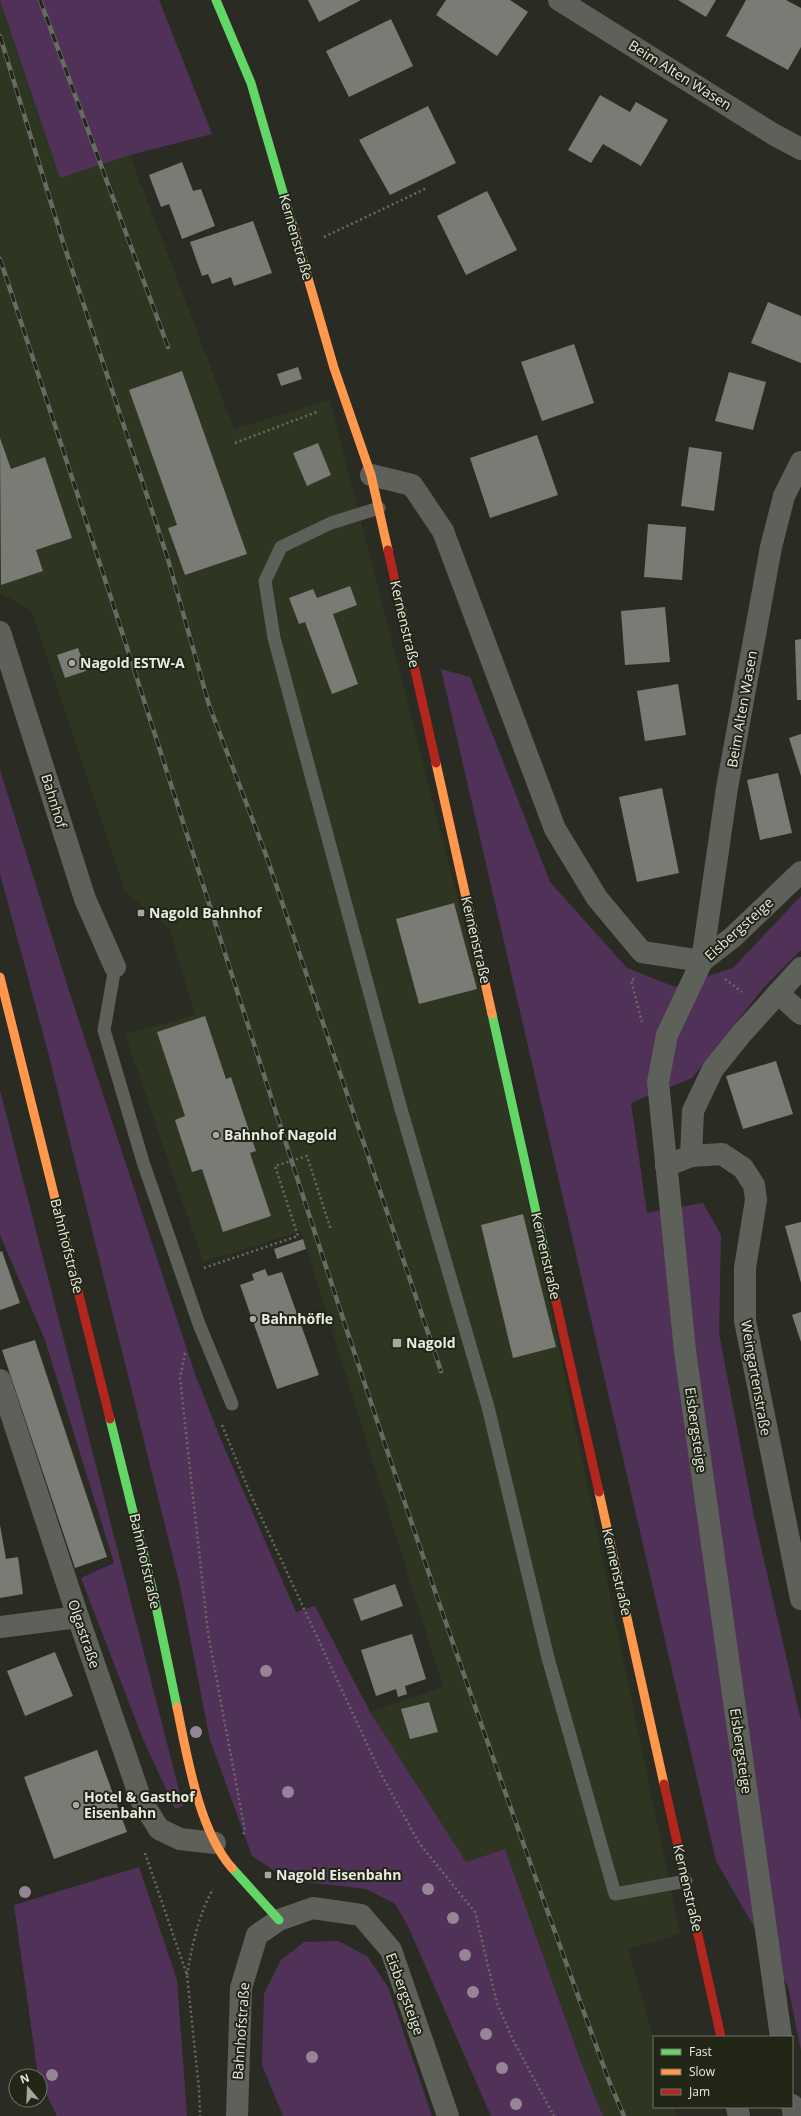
<svg xmlns="http://www.w3.org/2000/svg" width="801" height="2116" font-family="'Open Sans',sans-serif">
<style>
.built{fill:#2e3521}
.green{fill:#503258}
.building{fill:#797b74}
.lines{fill:none;stroke-linecap:round;stroke-linejoin:round}
.path{stroke:#686a65;stroke-width:2.5;stroke-dasharray:2 3;stroke-linecap:butt}
.lane{stroke:#5e605a;stroke-width:13}
.street{stroke:#5e605a;stroke-width:22}
.fast{stroke:#63d668;stroke-width:9}
.slow{stroke:#ff974d;stroke-width:9}
.jam{stroke:#b3261e;stroke-width:9}
.rail-casing{stroke:#686a64;stroke-width:4.5}
.rail{stroke:#212617;stroke-width:3;stroke-dasharray:9;stroke-linecap:butt}
.tree{fill:#958596}
.poi-dot{fill:#a6a89f;stroke:#212617;stroke-width:1.5}
.labels{text-anchor:middle;stroke-width:4;stroke-linejoin:round;paint-order:stroke}
.street-label{font-size:14px;fill:#e8ebe1;stroke:#212617}
.poi-label{font-size:14px;font-weight:bold;fill:#e8ebe1;stroke:#212617;text-anchor:start}
</style>
<rect width="100%" height="100%" fill="#2a2c24"/>
<path class="built" d="M0 0 60 178 130 155 234 429 330 400 501 1068 680 1934 628 1949 654 2039V2107H673L676 2116H603L581 2062 505 1849 466 1863 370 1712 443 1687 301 1231 203 1262 125 1034 195 1015 169 928 125 892 31 610 0 593Z"/>
<g class="green">
<path d="M0 0H159L212 134 130 155 60 178Z"/>
<path d="M441 669 470 677 550 882 627 968 675 987 733 968 801 896V950L764 987 692 1078 631 1103 647 1213 703 1203 721 1235 719 1333 754 1517 801 1721V2050L788 1986 716 1861Z"/>
<path d="M0 770 69 991 195 1374 221 1440 296 1612 315 1606 370 1712 466 1862 505 1849 581 2062 603 2116H491L407 1924 395 1904 366 1889 289 1880 252 1856 210 1740 180 1586 47 1048 0 874Z"/>
<path d="M0 1090 183 1806 175 1809 143 1739 81 1578 114 1563 45 1340 0 1235Z"/>
<path d="M139 1867 177 1980 187 2116H57L38 2076 14 1905Z"/>
<path d="M338 1941 367 1956 388 1987 432 2116H283L262 2065 264 1994 281 1960 304 1942Z"/>
</g>
<g class="building">
<path d="M308 0H361L319 22Z"/>
<path d="M446 0H510L528 12 497 56 436 15Z"/>
<path d="M678 0H716L706 17Z"/>
<path d="M746 0H786L801 8V47L788 70 726 36Z"/>
<path d="M391 19 413 66 349 97 326 51Z"/>
<path d="M600 95 630 112 636 102 668 120 641 166 603 144 591 163 568 150Z"/>
<path d="M428 106 456 163 390 195 359 140Z"/>
<path d="M182 162 193 191 201 189 215 226 182 239 169 204 161 207 149 175Z"/>
<path d="M487 191 517 250 466 275 437 216Z"/>
<path d="M253 221 272 273 234 286 231 277 212 284 208 274 202 276 190 242Z"/>
<path d="M768 302 801 316V363L751 343Z"/>
<path d="M574 344 594 403 542 421 521 362Z"/>
<path d="M298 367 302 379 281 386 277 374Z"/>
<path d="M182 371 247 554 185 575 168 528 177 525 129 390Z"/>
<path d="M729 372 766 382 753 430 715 421Z"/>
<path d="M537 435 558 495 490 518 470 458Z"/>
<path d="M0 438 11 469 45 457 72 538 36 550 43 571 1 585Z"/>
<path d="M318 443 331 475 307 486 293 453Z"/>
<path d="M689 447 722 452 714 511 681 506Z"/>
<path d="M648 524 686 527 682 580 644 577Z"/>
<path d="M350 586 357 605 333 614 358 684 332 694 305 622 299 624 289 598 313 589 317 598Z"/>
<path d="M665 607 670 662 625 665 621 611Z"/>
<path d="M801 639V700H797L795 640Z"/>
<path d="M78 648 86 671 65 678 57 655Z"/>
<path d="M678 684 686 735 645 741 637 691Z"/>
<path d="M801 734V776L789 738Z"/>
<path d="M778 773 792 833 760 840 747 780Z"/>
<path d="M662 788 679 873 637 882 619 797Z"/>
<path d="M454 903 477 989 419 1004 396 919Z"/>
<path d="M205 1016 226 1079 231 1077 256 1151 250 1153 271 1216 223 1232 202 1169 192 1172 175 1120 185 1116 157 1032Z"/>
<path d="M776 1061 793 1114 743 1129 726 1076Z"/>
<path d="M523 1214 556 1347 513 1358 481 1225Z"/>
<path d="M801 1222V1283L785 1226Z"/>
<path d="M303 1239 306 1249 277 1259 274 1249Z"/>
<path d="M2 1251 20 1303 0 1310V1252Z"/>
<path d="M265 1269 268 1276 282 1272 319 1375 277 1389 240 1285 254 1280 252 1274Z"/>
<path d="M801 1312V1342L792 1315Z"/>
<path d="M35 1340 107 1557 75 1568 2 1350Z"/>
<path d="M0 1525 6 1559 18 1557 23 1594 0 1598Z"/>
<path d="M395 1584 403 1606 361 1621 353 1599Z"/>
<path d="M412 1634 426 1679 405 1686 407 1694 398 1697 396 1689 376 1696 361 1650Z"/>
<path d="M55 1652 73 1696 25 1716 7 1671Z"/>
<path d="M429 1702 438 1732 410 1739 401 1709Z"/>
<path d="M97 1750 127 1832 54 1859 24 1777Z"/>
</g>
<g class="lines">
<g class="path">
<path d="M324 237 427 188"/>
<path d="M235 443 319 411"/>
<path d="M634 979 631 980 642 1022"/>
<path d="M725 979 742 992"/>
<path d="M204 1268 298 1236 275 1166 307 1156 331 1230"/>
<path d="M185 1353 180 1378 208 1633 245 1831 242 1836"/>
<path d="M222 1425 250 1493 381 1774 419 1843 475 1912 497 2003 514 2042 554 2116"/>
<path d="M145 1853 187 1975 199 2089 200 2116"/>
<path d="M187 1975C192 1946 198 1916 213 1889"/>
</g>
<g class="lane">
<path d="M379 508 331 523 281 547 265 581 274 638 401 1109 488 1407 548 1658 615 1894 686 1881"/>
<path d="M115 967 104 1030 143 1162 199 1324 232 1404"/>
</g>
<g class="street">
<path d="M559 0 773 134 801 149"/>
<path d="M371 475 412 485 443 531 555 829 597 898 642 952 702 961"/>
<path d="M0 632 85 899 115 967"/>
<path d="M702 961 727 788 771 547 784 496 801 462"/>
<path d="M778 993 801 1014"/>
<path d="M691 1156 693 1111 713 1069 742 1033 801 968"/>
<path d="M666 1166 691 1156 722 1154 743 1168 754 1185 756 1200 745 1268V1321L801 1599"/>
<path d="M0 1380 78 1617 141 1800 159 1829 180 1839 215 1843"/>
<path d="M0 1627 78 1617"/>
<path d="M781 2037 685 1351 658 1082 667 1035 702 961 733 937 801 872"/>
<path d="M792 2105 794 2116"/>
<path d="M737 2107 739 2116"/>
<path d="M237 2116 241 1988 257 1935 279 1920 313 1908 361 1915 391 1950 448 2116"/>
</g>
<g class="fast">
<path d="M216 0 251 83 294 230"/>
<path d="M492 1014 548 1266"/>
<path d="M110 1419 153 1592 177 1707"/>
<path d="M232 1868 279 1920"/>
</g>
<g class="slow">
<path d="M294 230 334 368 371 475 388 550"/>
<path d="M436 763 492 1014"/>
<path d="M0 977 74 1275"/>
<path d="M599 1492 664 1784"/>
<path d="M177 1707C187 1756 199 1831 232 1868"/>
</g>
<g class="jam">
<path d="M388 550 436 763"/>
<path d="M548 1266 599 1492"/>
<path d="M74 1275 110 1419"/>
<path d="M664 1784 721 2037"/>
</g>
<g class="rail-casing">
<g id="rail">
<path d="M40 0 168 347"/>
<path d="M0 36 63 242 167 556 209 705 266 855 441 1371"/>
<path d="M0 259C104 570 202 884 303 1196 399 1493 502 1788 609 2081L624 2116"/>
</g>
</g>
<use href="#rail" class="rail"/>
</g>
<g class="tree">
<circle cx="266" cy="1671" r="6"/>
<circle cx="196" cy="1732" r="6"/>
<circle cx="288" cy="1792" r="6"/>
<circle cx="428" cy="1889" r="6"/>
<circle cx="25" cy="1892" r="6"/>
<circle cx="453" cy="1918" r="6"/>
<circle cx="465" cy="1955" r="6"/>
<circle cx="473" cy="1992" r="6"/>
<circle cx="486" cy="2034" r="6"/>
<circle cx="312" cy="2057" r="6"/>
<circle cx="502" cy="2068" r="6"/>
<circle cx="52" cy="2075" r="6"/>
<circle cx="516" cy="2104" r="6"/>
</g>
<g class="poi-dot">
<circle cx="72" cy="663" r="4"/>
<rect x="137" y="909" width="8" height="8" rx="2"/>
<circle cx="216" cy="1135" r="4"/>
<circle cx="253" cy="1319" r="4"/>
<rect x="392" y="1338" width="10" height="10" rx="2"/>
<circle cx="76" cy="1805" r="4"/>
<rect x="264" y="1871" width="8" height="8" rx="2"/>
</g>
<g class="labels">
<g class="street-label">
<text transform="translate(680 75) rotate(32)" y="5">Beim Alten Wasen</text>
<text transform="translate(296 237) rotate(74)" y="5">Kernenstraße</text>
<text transform="translate(405 624) rotate(77)" y="5">Kernenstraße</text>
<text transform="translate(742 709) rotate(-80)" y="5">Beim Alten Wasen</text>
<text transform="translate(54 801) rotate(73)" y="5">Bahnhof</text>
<text transform="translate(739 929) rotate(-42)" y="5">Eisbergsteige</text>
<text transform="translate(476 940) rotate(77)" y="5">Kernenstraße</text>
<text transform="translate(67 1246) rotate(76)" y="5">Bahnhofstraße</text>
<text transform="translate(546 1256) rotate(77)" y="5">Kernenstraße</text>
<text transform="translate(756 1378) rotate(80)" y="5">Weingartenstraße</text>
<text transform="translate(696 1430) rotate(82)" y="5">Eisbergsteige</text>
<text transform="translate(145 1561) rotate(77)" y="5">Bahnhofstraße</text>
<text transform="translate(617 1572) rotate(77)" y="5">Kernenstraße</text>
<text transform="translate(84 1634) rotate(71)" y="5">Olgastraße</text>
<text transform="translate(741 1751) rotate(82)" y="5">Eisbergsteige</text>
<text transform="translate(688 1888) rotate(77)" y="5">Kernenstraße</text>
<text transform="translate(405 1994) rotate(70)" y="5">Eisbergsteige</text>
<text transform="translate(241 2031) rotate(-86)" y="5">Bahnhofstraße</text>
</g>
<g class="poi-label">
<text x="80" y="668">Nagold ESTW-A</text>
<text x="149" y="918">Nagold Bahnhof</text>
<text x="224" y="1140">Bahnhof Nagold</text>
<text x="261" y="1324">Bahnhöfle</text>
<text x="406" y="1348">Nagold</text>
<text x="84" y="1802">Hotel &amp; Gasthof<tspan x="84" dy="16">Eisenbahn</tspan></text>
<text x="276" y="1880">Nagold Eisenbahn</text>
</g>
</g>
<rect x="653" y="2036" width="140" height="72" fill="#212617" stroke="#717568"/>
<rect x="661" y="2049" width="20" height="6" fill="#63d668" stroke="#717568"/>
<text x="689" y="2056" font-size="12" fill="#e8ebe1">Fast</text>
<rect x="661" y="2069" width="20" height="6" fill="#ff974d" stroke="#717568"/>
<text x="689" y="2076" font-size="12" fill="#e8ebe1">Slow</text>
<rect x="661" y="2089" width="20" height="6" fill="#b3261e" stroke="#717568"/>
<text x="689" y="2096" font-size="12" fill="#e8ebe1">Jam</text>
<g transform="translate(28 2088) rotate(341)"><circle r="19" fill="#212617" stroke="#717568"/>
<path d="M0-3L7 15L0 10L-7 15Z" fill="#a6a89f"/>
<text y="-6" font-size="11" font-weight="bold" text-anchor="middle" fill="#e8ebe1">N</text>
</g>
</svg>
